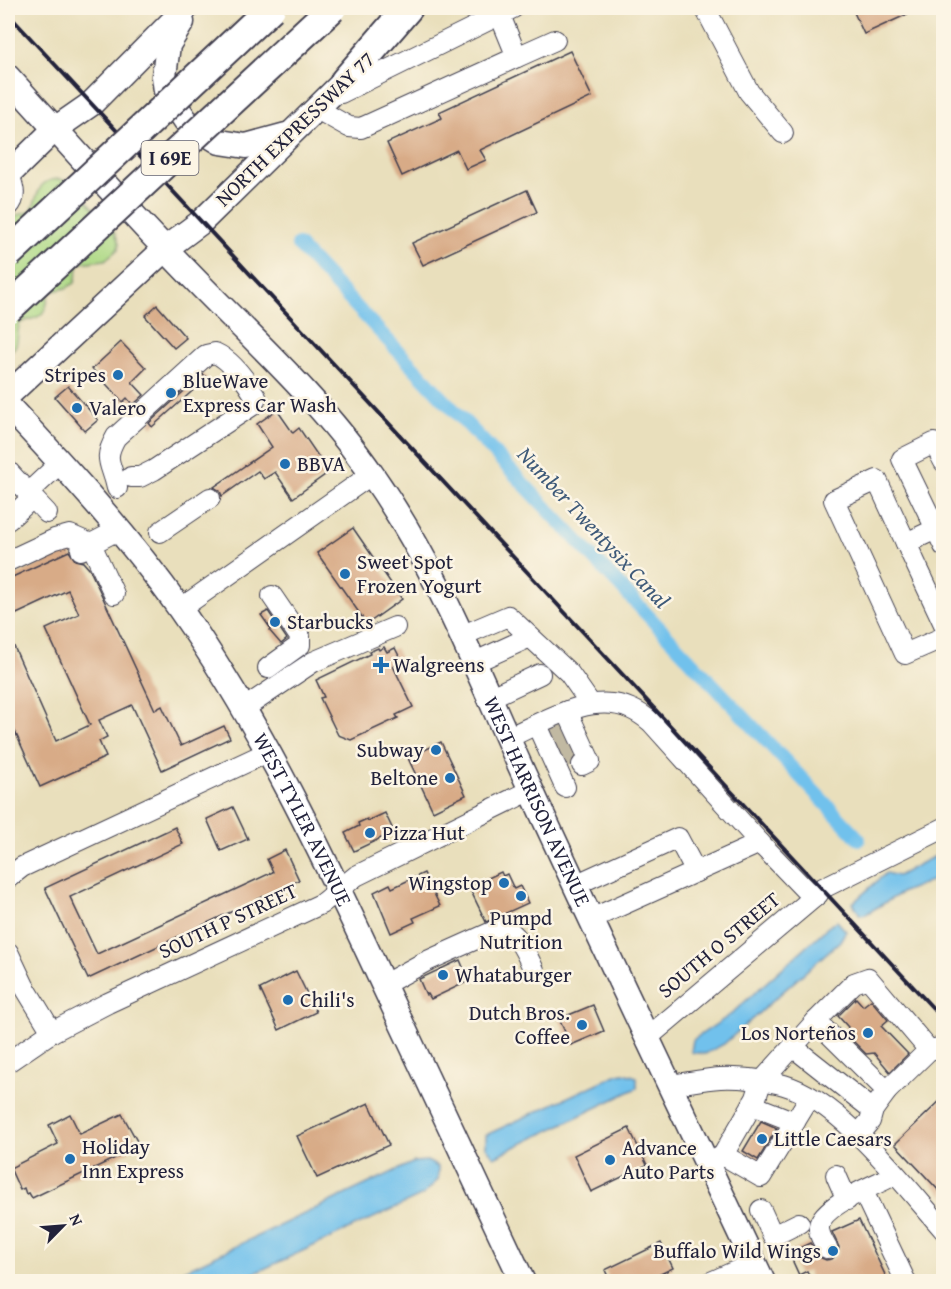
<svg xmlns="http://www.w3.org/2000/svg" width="951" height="1289" font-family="'Gentium Book Plus',serif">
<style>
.green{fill:#add985;stroke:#687e60;stroke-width:1.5}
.water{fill:#71c1ec;stroke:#4a7294;stroke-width:1.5}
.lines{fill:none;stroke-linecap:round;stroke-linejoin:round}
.canal{stroke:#71c1ec;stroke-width:14}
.building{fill:#d8ab87}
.minor-tunnel{stroke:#c1b9a2;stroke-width:20;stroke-dasharray:20 10;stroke-linecap:butt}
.minor-casing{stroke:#403e4e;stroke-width:22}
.major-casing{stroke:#403e4e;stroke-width:27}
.highway-casing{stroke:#403e4e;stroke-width:32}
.minor{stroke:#fff;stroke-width:20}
.major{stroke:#fff;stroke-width:24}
.highway{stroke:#fff;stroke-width:28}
.rail{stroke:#22223b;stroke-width:4}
.highway-bridge-casing{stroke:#403e4e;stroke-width:32;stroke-linecap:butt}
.highway-bridge{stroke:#fff;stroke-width:28}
.poi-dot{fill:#1f6fb2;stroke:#fcf5e5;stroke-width:2}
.labels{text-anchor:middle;stroke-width:5;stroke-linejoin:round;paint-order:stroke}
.shield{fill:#fcf5e5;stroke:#63616e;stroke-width:1.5}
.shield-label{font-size:20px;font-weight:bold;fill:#22223b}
.street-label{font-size:21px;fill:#22223b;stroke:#fcf5e5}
.poi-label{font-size:21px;fill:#22223b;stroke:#fcf5e5;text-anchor:start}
.water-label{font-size:22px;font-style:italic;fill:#3e5a79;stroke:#fcf5e5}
</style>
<rect width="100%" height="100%" fill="#fcf5e5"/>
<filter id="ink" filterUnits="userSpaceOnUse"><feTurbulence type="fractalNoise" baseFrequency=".0167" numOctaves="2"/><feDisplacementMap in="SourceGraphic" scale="12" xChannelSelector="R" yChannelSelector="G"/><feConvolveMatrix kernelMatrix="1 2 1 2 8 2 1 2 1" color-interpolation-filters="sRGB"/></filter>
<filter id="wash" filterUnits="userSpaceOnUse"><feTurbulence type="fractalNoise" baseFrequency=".008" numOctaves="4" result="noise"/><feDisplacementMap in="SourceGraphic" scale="24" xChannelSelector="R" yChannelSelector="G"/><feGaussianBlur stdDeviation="1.35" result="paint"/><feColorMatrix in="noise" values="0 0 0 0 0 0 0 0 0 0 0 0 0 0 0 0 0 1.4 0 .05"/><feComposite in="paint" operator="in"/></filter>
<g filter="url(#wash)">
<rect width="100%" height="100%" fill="#e9dfbc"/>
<path class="green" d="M60 179 72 183 115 233 119 243 118 249 105 260 79 263 75 283 66 288 50 292C47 297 48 301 46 307 41 320 30 318 20 323 15 335 22 346 8 352V225L15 216 31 211C40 194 35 180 60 179Z"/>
<g class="water">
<path d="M943 853V876L903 892 866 914 860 915 853 903 886 873 898 876 925 861Z"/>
<path d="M837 921 846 931 840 941 724 1044 705 1054 691 1052 693 1040 730 1015 828 927Z"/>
<path d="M624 1073 637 1077V1088L494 1157 486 1147V1135L618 1074Z"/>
<path d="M427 1161 438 1167V1180L423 1195 238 1281H162L414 1162Z"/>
</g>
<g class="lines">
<path class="canal" d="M298 245 859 839"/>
</g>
<g id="blocks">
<g class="building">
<path d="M852 8H921L864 34Z"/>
<path d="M570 51 592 97 480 150 486 160 466 169 457 150 402 176 387 143 442 118 439 112Z"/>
<path d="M527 190 537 212 423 265 412 243Z"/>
<path d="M157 305 186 338 174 348 145 316Z"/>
<path d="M121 342 146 368 132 382 144 395 133 405 127 398 123 402 92 369Z"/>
<path d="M203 374 207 378 152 427 149 423Z"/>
<path d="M68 386 98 420 85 431 55 397Z"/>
<path d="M277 410 293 433 299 428 329 472 293 498 275 472 264 479 258 471 222 496 220 491 214 487 272 447 257 424Z"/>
<path d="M353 528 402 599 367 624 317 553Z"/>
<path d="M69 551 75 560 83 562 90 570 155 710 162 706 181 746 224 726 230 738 162 770 132 705 99 720 107 737 99 741 106 757 40 787 8 716V633L56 741 90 725 46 629 79 614 68 590 8 618V579Z"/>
<path d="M268 611 287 639 281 644 269 630 271 629 261 615Z"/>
<path d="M384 647 387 652 395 648 402 662 393 666 413 707 396 715 398 718 351 740 338 735 320 698 324 697 316 680 370 654 369 652 378 648 379 650Z"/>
<path d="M441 742 466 795 433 811 408 758Z"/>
<path d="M233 807 248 839 221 851 207 819Z"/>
<path d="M385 813 394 832 354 851 345 833 359 826 358 823 367 819 368 821Z"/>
<path d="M175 827 183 844 70 897 97 954 273 872 267 859 285 850 299 880 88 979 45 888Z"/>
<path d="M501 872 503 876 507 874 514 889 520 886 528 903 486 922 469 887Z"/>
<path d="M424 873 440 906 413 918 415 922 391 933 374 892 390 884 392 888Z"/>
<path d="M460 960 469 981 431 999 428 994 426 995 419 979Z"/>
<path d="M296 971 316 1012 279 1030 260 989Z"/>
<path d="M856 998 863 1006 871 1000 888 1020 881 1026 908 1054 890 1072 874 1053 866 1054 848 1036V1027L838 1016Z"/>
<path d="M593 1005 604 1031 571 1045 559 1019Z"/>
<path d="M944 1097V1196L895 1144Z"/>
<path d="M369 1103 389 1145 317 1178 297 1136Z"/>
<path d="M70 1114 80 1134 122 1114 138 1143 128 1148 130 1151 32 1198 29 1193 26 1194 24 1188 20 1190 10 1168 58 1144 49 1125Z"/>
<path d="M761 1121 777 1128 758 1160 743 1151Z"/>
<path d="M629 1128 647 1165 591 1192 574 1155Z"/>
<path d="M859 1220 888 1281H812L807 1271 799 1275 789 1253 810 1243 821 1258 826 1260 832 1259 838 1253 839 1247 832 1232Z"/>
<path d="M661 1243 673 1268 646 1281H610L605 1270Z"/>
</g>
</g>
</g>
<g filter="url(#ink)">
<use href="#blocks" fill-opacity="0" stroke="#403e4e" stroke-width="1.5"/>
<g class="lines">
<g class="minor-tunnel">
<path d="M547 732 563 725"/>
<path d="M553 745 570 737"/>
<path d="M560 759 576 752"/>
</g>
<g class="minor-casing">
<g id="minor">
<path d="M705 8 749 92 783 133"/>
<path d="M517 57 555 40"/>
<path d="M341 93 513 8"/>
<path d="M317 109 349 127 361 128 517 57 497 8"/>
<path d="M8 207C18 197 13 186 9 174"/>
<path d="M8 471 28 493 60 463"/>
<path d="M117 488C112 463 102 461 116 437L206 355 215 353C231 360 247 382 256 397L253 405 154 470 140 477H131"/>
<path d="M28 493 47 513"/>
<path d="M8 520 30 500 28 493"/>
<path d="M941 521 934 525 944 546"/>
<path d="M934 525 902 459 934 443 944 462"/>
<path d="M936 529 906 543 877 480 834 500 905 654 944 637"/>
<path d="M160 532 210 498"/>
<path d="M906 543 944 624"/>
<path d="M81 550 91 544 114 594"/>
<path d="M8 561 55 539 70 535 91 544 118 530"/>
<path d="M180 609 372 474"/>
<path d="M461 636 508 616 569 673 590 703"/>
<path d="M473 663 530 637"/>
<path d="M268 668 300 645V637L272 596"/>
<path d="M489 698 540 674"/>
<path d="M243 709 313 662 395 627"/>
<path d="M567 711 590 761 582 765"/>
<path d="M537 725 565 787"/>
<path d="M507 738C544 722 590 691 631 709 638 712 645 717 651 722L760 843"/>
<path d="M8 878 22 867 268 752"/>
<path d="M575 885 678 838 696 872"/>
<path d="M591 919 760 843 813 898"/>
<path d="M8 952 24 986 52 1032"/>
<path d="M383 985 425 962 503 927C520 935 526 954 534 970"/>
<path d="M816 1021 887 1091"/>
<path d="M647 1038 818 894 821 889 944 828"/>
<path d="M793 1047 873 1110"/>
<path d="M8 1062 52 1032 108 1003 321 904 356 876 531 790"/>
<path d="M670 1085C686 1083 703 1079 720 1078 738 1077 767 1080 784 1085 841 1101 905 1186 944 1230"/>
<path d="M752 1105 795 1122"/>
<path d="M858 1135 870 1121 873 1110 887 1091 929 1050 944 1047"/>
<path d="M723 1155 761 1177 810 1097"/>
<path d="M708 1165 723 1155 756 1098 761 1082 816 1021 854 983 868 978 929 1050"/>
<path d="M836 1175 847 1200"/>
<path d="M863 1191 906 1282"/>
<path d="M761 1210 773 1236 799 1223"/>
<path d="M827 1248C823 1241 818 1234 819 1226 822 1205 877 1184 895 1175"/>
<path d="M711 1282 754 1263"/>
</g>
</g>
<g class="major-casing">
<g id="major">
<path d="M182 22 168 45 164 76 166 91 186 121 220 142 246 146 286 135"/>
<path id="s1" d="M8 77C77 153 146 231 219 304 273 358 330 413 373 476 441 573 482 685 532 792 607 956 686 1118 763 1282"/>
<path d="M8 175 55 129 91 104 186 8"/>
<path d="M8 395 166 248 201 222 357 69"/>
<path id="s2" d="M8 406C68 470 129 537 180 609 262 726 323 855 383 984 429 1083 476 1182 523 1282"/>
</g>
</g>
<g class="highway-casing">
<path id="highway" d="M345 81 408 8"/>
</g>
<use href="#minor" class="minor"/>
<use href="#major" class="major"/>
<use href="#highway" class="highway"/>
<path class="rail" d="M8 14 944 1020"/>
<g class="highway-bridge-casing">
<g id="highway-bridge">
<path d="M8 254 271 8"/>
<path d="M8 309 332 8"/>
</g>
</g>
<use href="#highway-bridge" class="highway-bridge"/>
</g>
</g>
<g class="poi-dot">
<circle cx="118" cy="375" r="6"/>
<circle cx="171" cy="393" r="6"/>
<circle cx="77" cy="408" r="6"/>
<circle cx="285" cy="464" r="6"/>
<circle cx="345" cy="574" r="6"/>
<circle cx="275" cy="622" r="6"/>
<path d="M378 656h6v6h6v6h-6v6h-6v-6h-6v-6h6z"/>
<circle cx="436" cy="750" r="6"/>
<circle cx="450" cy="778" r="6"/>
<circle cx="370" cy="833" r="6"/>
<circle cx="504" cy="883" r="6"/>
<circle cx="521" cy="896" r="6"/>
<circle cx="443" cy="975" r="6"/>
<circle cx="288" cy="1000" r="6"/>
<circle cx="582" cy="1025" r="6"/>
<circle cx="868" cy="1033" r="6"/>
<circle cx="762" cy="1139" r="6"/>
<circle cx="70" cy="1159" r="6"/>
<circle cx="610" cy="1160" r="6"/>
<circle cx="833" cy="1251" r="6"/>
</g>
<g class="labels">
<rect class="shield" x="141.5" y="141" width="57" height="34" rx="4.5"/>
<g class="shield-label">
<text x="170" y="165">I 69E</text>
</g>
<g class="street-label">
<text transform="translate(295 129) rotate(-44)" y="7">NORTH EXPRESSWAY 77</text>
<text dy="7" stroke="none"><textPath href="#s1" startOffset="906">WEST HARRISON AVENUE</textPath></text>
<text dy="7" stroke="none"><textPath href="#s2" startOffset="510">WEST TYLER AVENUE</textPath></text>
<text transform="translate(228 921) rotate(-25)" y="7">SOUTH P STREET</text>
<text transform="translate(719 945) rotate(-40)" y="7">SOUTH O STREET</text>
</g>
<g class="poi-label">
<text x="106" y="382" text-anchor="end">Stripes</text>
<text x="183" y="388">BlueWave<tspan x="183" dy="24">Express Car Wash</tspan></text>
<text x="89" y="415">Valero</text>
<text x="297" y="471">BBVA</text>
<text x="357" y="569">Sweet Spot<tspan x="357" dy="24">Frozen Yogurt</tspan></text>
<text x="287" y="629">Starbucks</text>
<text x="393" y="672">Walgreens</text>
<text x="424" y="757" text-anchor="end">Subway</text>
<text x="438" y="785" text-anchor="end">Beltone</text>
<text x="382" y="840">Pizza Hut</text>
<text x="492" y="890" text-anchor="end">Wingstop</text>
<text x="521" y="925" text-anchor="middle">Pumpd<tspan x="521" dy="24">Nutrition</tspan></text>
<text x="455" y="982">Whataburger</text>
<text x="300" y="1007">Chili's</text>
<text x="570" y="1020" text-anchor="end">Dutch Bros.<tspan x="570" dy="24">Coffee</tspan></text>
<text x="856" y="1040" text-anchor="end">Los Norteños</text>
<text x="774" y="1146">Little Caesars</text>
<text x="82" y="1154">Holiday<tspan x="82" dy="24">Inn Express</tspan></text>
<text x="622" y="1155">Advance<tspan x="622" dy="24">Auto Parts</tspan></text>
<text x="821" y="1258" text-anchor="end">Buffalo Wild Wings</text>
</g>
<g class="water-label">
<text transform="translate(594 527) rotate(47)" y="8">Number Twentysix Canal</text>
</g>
</g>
<rect width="951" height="1289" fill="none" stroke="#fcf5e5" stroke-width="30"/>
<g transform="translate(63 1226) rotate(65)" stroke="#fcf5e5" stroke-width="4.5" paint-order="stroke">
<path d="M0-4.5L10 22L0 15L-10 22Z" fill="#22223b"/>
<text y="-9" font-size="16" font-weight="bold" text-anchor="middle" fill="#22223b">N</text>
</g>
</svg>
